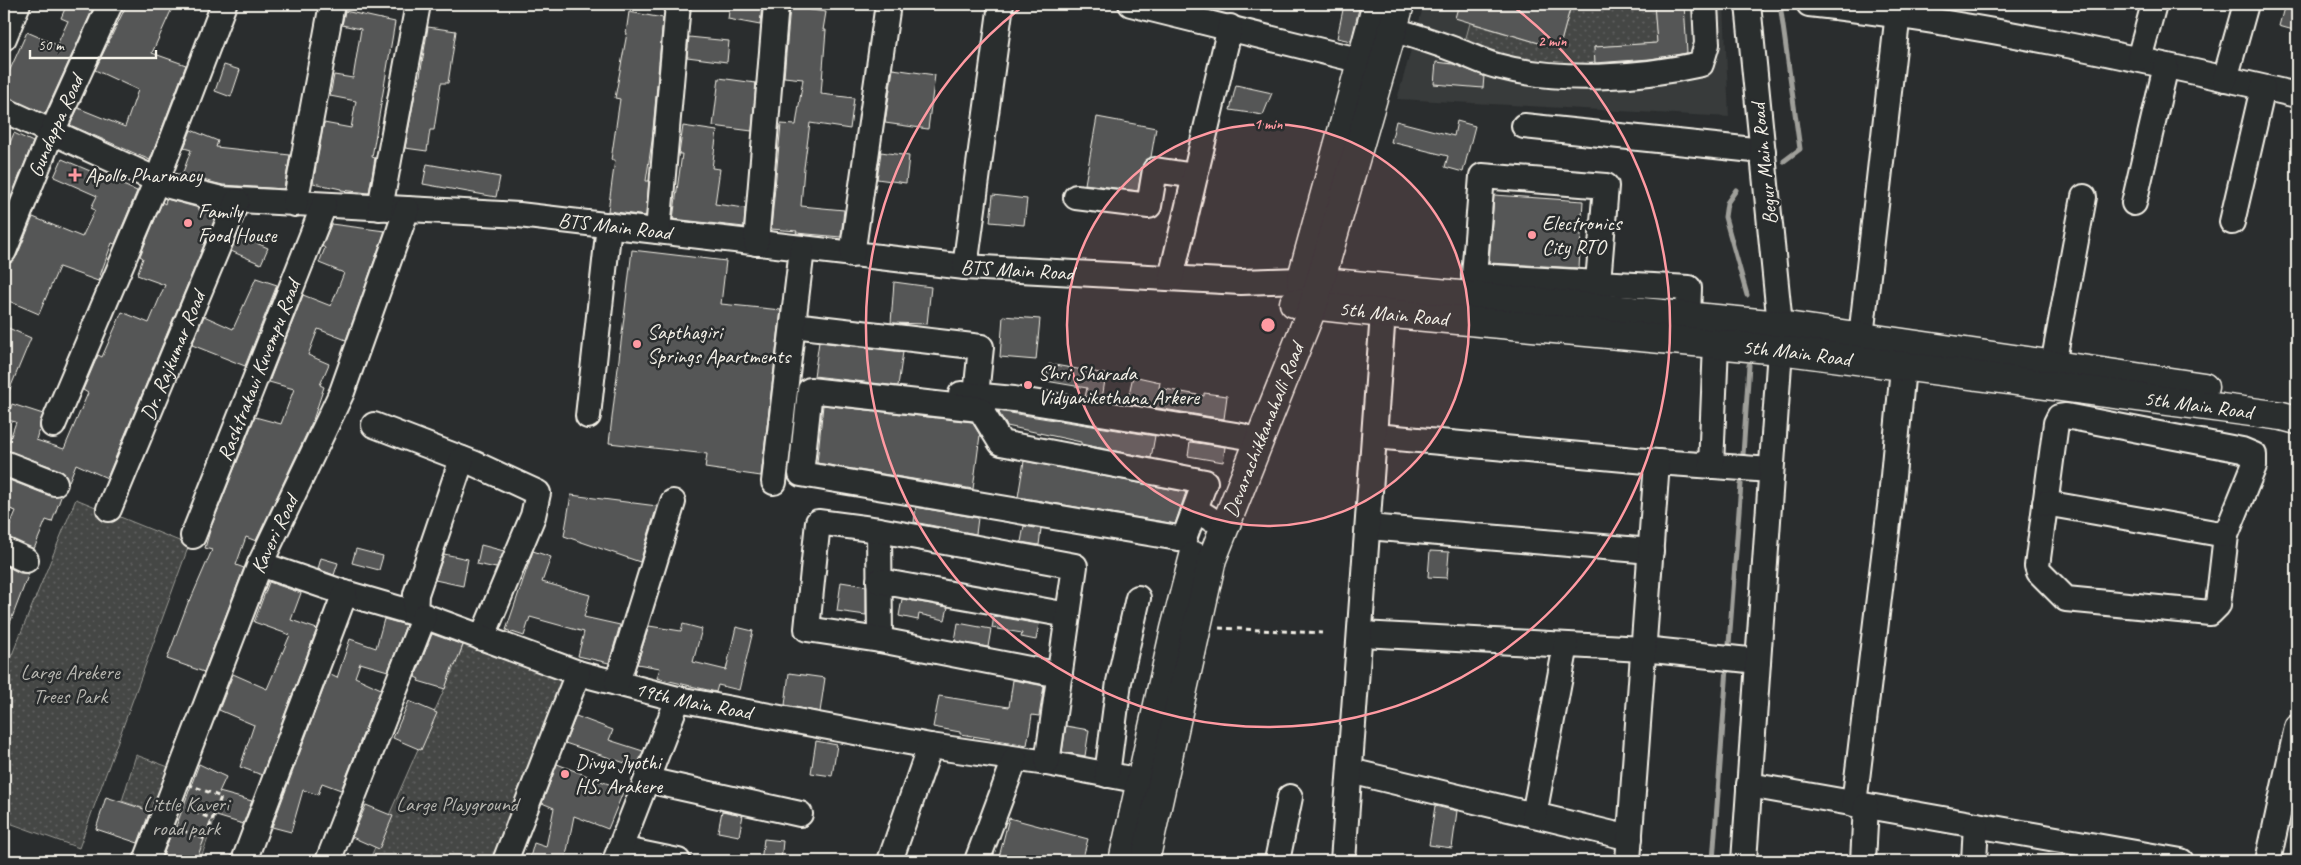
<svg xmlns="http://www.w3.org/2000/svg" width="2301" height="865" font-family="Caveat,sans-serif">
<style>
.built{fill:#373a3a}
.grass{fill:url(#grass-dots);stroke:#9c9c96}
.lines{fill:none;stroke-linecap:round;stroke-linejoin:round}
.stream{stroke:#9f9f9a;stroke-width:5}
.building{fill:#555756;stroke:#f4f1e8}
.minor-casing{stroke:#f4f1e8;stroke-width:28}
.major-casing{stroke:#f4f1e8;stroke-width:31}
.path{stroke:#f4f1e8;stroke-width:3;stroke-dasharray:5 4;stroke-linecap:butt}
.minor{stroke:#2a2d2e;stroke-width:24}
.major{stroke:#2a2d2e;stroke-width:28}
.ring{fill:none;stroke:#ff9aa2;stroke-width:2.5}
.poi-dot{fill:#ff9aa2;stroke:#2a2d2e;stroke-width:2}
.labels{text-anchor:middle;stroke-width:5;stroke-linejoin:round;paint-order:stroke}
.street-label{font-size:21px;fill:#f4f1e8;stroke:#2a2d2e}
.poi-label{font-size:21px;fill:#f4f1e8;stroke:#2a2d2e;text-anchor:start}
.park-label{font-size:21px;fill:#b6b5af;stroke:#2a2d2e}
.centre{fill:#ff9aa2;stroke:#2a2d2e;stroke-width:2.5}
.ring-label{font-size:15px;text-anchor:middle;font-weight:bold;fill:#ff9aa2;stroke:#2a2d2e;stroke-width:5;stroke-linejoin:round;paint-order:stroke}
</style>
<defs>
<pattern id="grass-dots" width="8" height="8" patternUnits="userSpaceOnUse" patternTransform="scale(1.25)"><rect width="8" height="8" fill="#444645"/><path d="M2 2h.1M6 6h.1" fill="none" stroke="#606160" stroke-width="1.8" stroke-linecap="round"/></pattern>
</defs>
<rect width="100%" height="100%" fill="#2a2d2e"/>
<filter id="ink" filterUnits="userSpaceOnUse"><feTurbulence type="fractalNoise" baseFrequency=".02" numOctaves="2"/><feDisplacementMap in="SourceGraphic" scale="10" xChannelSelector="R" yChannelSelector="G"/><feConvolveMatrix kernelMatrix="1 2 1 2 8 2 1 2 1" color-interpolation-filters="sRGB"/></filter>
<g filter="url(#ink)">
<path class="built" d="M1424 4H1724L1729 117 1397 99Z"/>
<g class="grass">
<path d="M1552 4H1654L1657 43 1594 47 1595 67 1553 71 1464 45 1470 23 1559 49 1570 9Z"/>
<path d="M76 499 189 545 79 848 4 821V674Z"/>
<path d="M464 644 565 682 496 861H369Z"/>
<path d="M136 755 185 773 182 781 223 796 202 855 149 836 157 813 122 801Z"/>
</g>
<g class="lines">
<g class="stream">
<path d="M1780 4 1800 149 1784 161"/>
<path d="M1736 190 1727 203 1725 217 1747 295"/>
<path d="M1743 455 1749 365"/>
<path d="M1729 644 1741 484"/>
<path d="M1713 861 1727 668"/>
</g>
</g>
<g class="building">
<path d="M67 4H95L45 114 4 96V83L27 32 57 45 68 21 61 18Z"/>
<path d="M127 4H174L152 53 186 65 150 160 70 125 78 108 125 127 138 90 95 70Z"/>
<path d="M730 4H762L760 25 728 19Z"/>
<path d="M1459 4H1552L1570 9 1559 49 1455 18Z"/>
<path d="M1654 4H1684L1687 53 1650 59 1595 63 1594 47 1657 43Z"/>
<path d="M2285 4H2297V31L2279 26Z"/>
<path d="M1344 5 1359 9 1351 41 1337 38Z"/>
<path d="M790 7 826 12 823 30H826L821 94 854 98 850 129 810 123 804 168 801 206 844 210 841 237 796 233 797 231 771 229 781 124 796 125 803 79 784 77Z"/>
<path d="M345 11 395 22 372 157 375 158 369 193 341 190V189L313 183 324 123 351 128 356 101 330 96 334 75 353 78 361 29 342 25Z"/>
<path d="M629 12 663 18 652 141 646 181H649L646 216 608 211 615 160H611L620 99 615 98 627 33H626Z"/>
<path d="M428 27 456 31 448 83H441L434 130H430L427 151 405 148 416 88H418Z"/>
<path d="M689 37 729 41 727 62 687 57Z"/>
<path d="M1436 62 1453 64 1484 76 1483 88 1434 84Z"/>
<path d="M224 65 240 70 231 97 215 91Z"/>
<path d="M893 69 935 75 928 129 885 123Z"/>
<path d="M719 78 756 83 752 131 713 126Z"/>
<path d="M1236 85 1272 93 1263 115 1230 110Z"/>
<path d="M1097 117 1156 128 1151 157 1145 161 1142 167 1138 191 1085 184Z"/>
<path d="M1396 121 1454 136 1457 121 1475 126 1463 172 1445 167 1448 156 1391 142Z"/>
<path d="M683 126 717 131 712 168 720 169 715 204 745 208 744 227 673 219 682 154H679Z"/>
<path d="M191 130 218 141 216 147 290 155 284 189 223 185 182 175 191 150 184 148Z"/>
<path d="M14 133 33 142 4 215V157Z"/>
<path d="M881 152 909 156 906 183 877 179Z"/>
<path d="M62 159 137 191 115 244 112 243 98 281 59 267 39 314 4 299V272L7 264 17 256 33 217 82 237 95 210 91 208 97 196 54 177Z"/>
<path d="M427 164 500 177 496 197 423 184Z"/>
<path d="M993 195 1027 199 1024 225 990 222Z"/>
<path d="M1494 195 1583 201 1579 268 1489 263Z"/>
<path d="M166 199 199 208V210L216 216 107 478 76 464 68 484 66 475 60 470 6 450 16 422 7 420 12 404 43 414 36 440 64 449 88 393 83 390 98 355 102 357 122 312 149 323 165 285 137 275 143 258 140 256 162 202 165 204Z"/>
<path d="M331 224 385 231 346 340 318 329 308 355 329 364 320 385 324 387 313 420 256 541 246 537 236 565 244 568 204 672 167 659 189 600 190 601 212 550 205 548 211 527 255 417 281 424 294 389 269 382 303 295 331 306 344 273 319 263 325 248 322 246Z"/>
<path d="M238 235 268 248 261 264 231 251Z"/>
<path d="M632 250 726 261 721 304 781 310 761 476 705 468 707 454 609 443Z"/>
<path d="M256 278 277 285 245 366 192 345 204 316 233 329Z"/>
<path d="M894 282 931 287 927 324 891 323Z"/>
<path d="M1003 316 1040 319 1036 360 1000 357Z"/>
<path d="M4 326 31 338 4 403Z"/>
<path d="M819 342 903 352 898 386 814 376Z"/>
<path d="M1049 364 1106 374 1102 399 1085 397 1087 388 1046 381Z"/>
<path d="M1133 376 1160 382 1159 388 1204 396V393L1227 396 1224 419 1127 403Z"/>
<path d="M823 405 972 422 980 435 973 489 817 463Z"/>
<path d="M998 411 1155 436 1151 458 1081 444V442L1007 426Z"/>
<path d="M1190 442 1225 447 1223 462 1188 456Z"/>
<path d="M1024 461 1186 492 1175 524 1018 497Z"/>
<path d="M4 478 50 496 62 494 52 522 46 520 34 549 5 537 16 511 4 507Z"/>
<path d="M571 495 657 506 640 562 564 536Z"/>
<path d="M916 507 978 518 976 534 914 522Z"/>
<path d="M1024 526 1041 529 1039 545 1021 542Z"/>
<path d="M481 545 504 551 496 568 477 564Z"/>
<path d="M356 549 383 556 379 570 352 563Z"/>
<path d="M533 551 551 557 542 582 590 595 584 617 620 625 609 663 578 656 584 632 530 617 524 636 506 630Z"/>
<path d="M1430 551 1449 552 1447 578 1428 577Z"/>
<path d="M444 554 468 559 463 586 435 580Z"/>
<path d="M321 558 338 563 334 575 318 569Z"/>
<path d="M4 565 20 573H29L5 636Z"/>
<path d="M269 582 301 593 291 620 317 629 262 775 240 767 254 725 219 710 233 674 267 689 290 635 254 622Z"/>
<path d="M841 582 866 586V615L837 611Z"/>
<path d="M902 599 948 607 945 620 919 614 918 620 899 616Z"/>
<path d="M994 616 1039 624 1036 640 1021 637 1022 633 992 628Z"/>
<path d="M384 619 406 625 388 671 360 663 355 677 381 689 341 790 322 783 318 795 303 790 291 832 272 827 329 674 337 678 350 639 376 648Z"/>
<path d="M958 623 991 629 988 647 955 641Z"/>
<path d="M683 624 702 629 693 662 726 670 736 627 753 631 739 690 718 685 716 692 657 678 660 668 637 664 649 626 681 631Z"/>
<path d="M432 634 463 645 455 666 453 665 445 689 418 681 419 679 415 677Z"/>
<path d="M789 673 825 678 820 712 785 705Z"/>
<path d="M1013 680 1044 686 1039 716 1032 715 1027 745 960 734V732L933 727 939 696 1009 707Z"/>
<path d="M409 701 437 713 421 750 393 738Z"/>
<path d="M576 716 613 730 609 740 643 751 637 767 565 743Z"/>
<path d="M1066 726 1089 730 1085 756 1062 752Z"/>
<path d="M816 741 837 745 832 776 811 773Z"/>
<path d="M199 764 226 777 219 792 252 801 243 824 213 815 196 861H161L172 831 174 832Z"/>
<path d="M557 764 624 790 608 829 574 816 565 861H529L534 843 546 847 554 808 542 803Z"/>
<path d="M106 797 150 811 138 843 96 829Z"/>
<path d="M366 805 393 816 379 849 352 837Z"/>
<path d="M1435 806 1457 811 1452 848 1429 845Z"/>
<path d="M722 811 743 815 739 836 718 832Z"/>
<path d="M1009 818 1088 839 1082 861H998Z"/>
<path d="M764 839 783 841 781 861H761Z"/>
</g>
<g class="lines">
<g class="minor-casing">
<g id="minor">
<path d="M1131 4 1362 61"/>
<path d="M1809 4C1973 22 2136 58 2297 95"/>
<path d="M1393 30C1416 36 1437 43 1458 51 1471 56 1484 63 1497 66 1559 83 1639 78 1701 64L1707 44 1705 4"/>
<path d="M4 38 18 4"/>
<path d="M2139 59 2154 4"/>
<path d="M2225 79 2246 4"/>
<path id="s1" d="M4 110 170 186 221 199 519 215 965 267 1241 282 1301 280"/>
<path d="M1524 126 1763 151"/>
<path d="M1076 197 1149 206 1155 170 1195 176"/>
<path d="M2134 203 2166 66"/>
<path d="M295 204 332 4"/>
<path d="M380 208 418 4"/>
<path d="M2232 222 2263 88"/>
<path d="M658 231 678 4"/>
<path d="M756 243 776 4"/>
<path id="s2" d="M4 251 48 141 110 4"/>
<path d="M852 255 888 4"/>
<path d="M965 267 1001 4"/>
<path d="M1171 278 1230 27"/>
<path d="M1598 282 1606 186 1482 176 1474 276 1689 288 1688 318"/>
<path d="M793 325 981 347 976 395"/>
<path d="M1861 337 1899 4"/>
<path d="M2053 365 2084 197"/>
<path d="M961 394 1014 399 1242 436"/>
<path d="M588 416 609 225"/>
<path d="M2066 416 2242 450 2254 455V466L2226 535 2218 605 2210 613 2066 599 2039 572 2037 566 2056 423 2059 417Z"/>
<path d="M53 425 157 180 224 4"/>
<path d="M374 425 473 463 538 493 533 516 482 638"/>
<path d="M1375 436 1657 462 1771 470"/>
<path d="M4 463 55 483"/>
<path d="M1711 466 1716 344"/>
<path d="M774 482 802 249"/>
<path d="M2045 503 2226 535"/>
<path id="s3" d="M109 509 237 201"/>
<path d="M1195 509 1205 482 1001 443 980 409 810 390 801 474 1184 539 1195 509 1209 518"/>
<path d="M1368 527 1651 551"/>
<path d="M879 530 880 640"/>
<path id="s4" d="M193 536 324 205"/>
<path d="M4 550 26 560"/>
<path id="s5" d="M260 564 345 593 424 616 578 673 678 699 930 746 1047 763 1141 781"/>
<path d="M879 581 1068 615"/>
<path d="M415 614 416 594 462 459"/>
<path d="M1361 634 1643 649 1758 661"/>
<path d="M617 683 673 502"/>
<path d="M1047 763 1075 566 879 530 818 522 807 629 880 640 1060 675"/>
<path d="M1350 771 1630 838"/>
<path d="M1107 775 1119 682 1138 598"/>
<path d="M647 780 800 814"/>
<path d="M1749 785 2181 861"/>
<path d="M1854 804 1891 498 1903 367"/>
<path d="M1534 815 1566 645"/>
<path d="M620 849 678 861"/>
<path id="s6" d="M146 861 260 564 342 392 407 209"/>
<path d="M244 861 345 593"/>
<path d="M328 861 424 616"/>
<path d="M505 861 578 673"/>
<path d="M615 861 678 699"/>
<path d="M890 861 930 746"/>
<path d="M977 861 1015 759"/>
<path d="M1277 861 1290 797"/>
<path d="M1343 861 1383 313"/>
<path d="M1628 861 1657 462"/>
<path d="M1744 861 1780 350V325L1748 4"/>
<path d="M1863 861 1866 806"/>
<path d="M1974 861 1976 825"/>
<path d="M2268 861 2297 727"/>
</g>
</g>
<g class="major-casing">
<g id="major">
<path d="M1301 280 1780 325 2204 387"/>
<path d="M1301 281 1377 4"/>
<path id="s7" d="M1294 303 1383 313 1780 350 2282 416 2297 420"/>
<path d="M1123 861 1175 629 1194 556"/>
<path id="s8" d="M1145 861 1212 559 1313 306 1400 4"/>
</g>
</g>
<g class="path">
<path d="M1219 628 1322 633"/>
<path d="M180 781 221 797 205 839 164 824Z"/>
<path d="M186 809 213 819"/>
</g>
<use href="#minor" class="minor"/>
<use href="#major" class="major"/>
</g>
</g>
<circle cx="1268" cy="325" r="201" fill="#ff9aa2" fill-opacity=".12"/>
<g class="ring">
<circle cx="1268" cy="325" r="201"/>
<path d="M1510 4A402 402 0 1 1 1026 4"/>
</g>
<g class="poi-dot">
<path d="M72.5 167.5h5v5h5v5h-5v5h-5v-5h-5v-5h5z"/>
<circle cx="188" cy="223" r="5"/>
<circle cx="1532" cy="235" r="5"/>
<circle cx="637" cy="344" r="5"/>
<circle cx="1028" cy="385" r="5"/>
<circle cx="565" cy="774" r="5"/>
</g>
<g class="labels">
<g class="street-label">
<text dy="7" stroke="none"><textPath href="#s2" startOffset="135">Gundappa Road</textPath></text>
<text transform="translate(1764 164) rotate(-96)" y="7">Begur Main Road</text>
<text dy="7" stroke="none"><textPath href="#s1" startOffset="630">BTS Main Road</textPath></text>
<text dy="7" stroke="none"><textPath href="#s1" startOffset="1035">BTS Main Road</textPath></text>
<text dy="7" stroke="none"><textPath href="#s7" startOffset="100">5th Main Road</textPath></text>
<text dy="7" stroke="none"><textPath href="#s7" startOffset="505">5th Main Road</textPath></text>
<text dy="7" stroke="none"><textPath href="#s3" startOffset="166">Dr. Rajkumar Road</textPath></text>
<text dy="7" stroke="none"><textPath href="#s4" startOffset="178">Rashtrakavi Kuvempu Road</textPath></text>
<text dy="7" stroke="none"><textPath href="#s7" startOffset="910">5th Main Road</textPath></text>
<text dy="7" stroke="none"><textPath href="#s8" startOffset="448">Devarachikkanahalli Road</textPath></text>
<text dy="7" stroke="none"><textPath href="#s6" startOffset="351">Kaveri Road</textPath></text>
<text dy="7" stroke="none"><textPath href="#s5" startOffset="455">19th Main Road</textPath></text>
</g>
<g class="poi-label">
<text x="85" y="182">Apollo Pharmacy</text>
<text x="198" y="218">Family<tspan x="198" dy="24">Food House</tspan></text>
<text x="1542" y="230">Electronics<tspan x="1542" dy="24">City RTO</tspan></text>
<text x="647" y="339">Sapthagiri<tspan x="647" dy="24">Springs Apartments</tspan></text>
<text x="1038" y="380">Shri Sharada<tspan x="1038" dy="24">Vidyanikethana Arkere</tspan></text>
<text x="575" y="769">Divya Jyothi<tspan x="575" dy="24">HS, Arakere</tspan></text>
</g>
<g class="park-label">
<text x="70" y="679">Large Arekere<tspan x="70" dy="24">Trees Park</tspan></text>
<text x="186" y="811">Little Kaveri<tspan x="186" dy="24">road park</tspan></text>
<text x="457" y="811">Large Playground</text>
</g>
</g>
<circle cx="1268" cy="325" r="8" class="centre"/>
<g class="ring-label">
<text x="1552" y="46">2 min</text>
<text x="1268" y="129">1 min</text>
</g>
<rect width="2301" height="865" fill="none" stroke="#2a2d2e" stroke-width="20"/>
<rect x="10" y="10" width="2281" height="845" fill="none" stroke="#f4f1e8" stroke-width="2" filter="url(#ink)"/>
<path d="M30 50v8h126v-8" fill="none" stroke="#f4f1e8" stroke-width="2.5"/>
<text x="38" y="50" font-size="15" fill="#f4f1e8" stroke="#2a2d2e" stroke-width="4" paint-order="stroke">50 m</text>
</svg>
